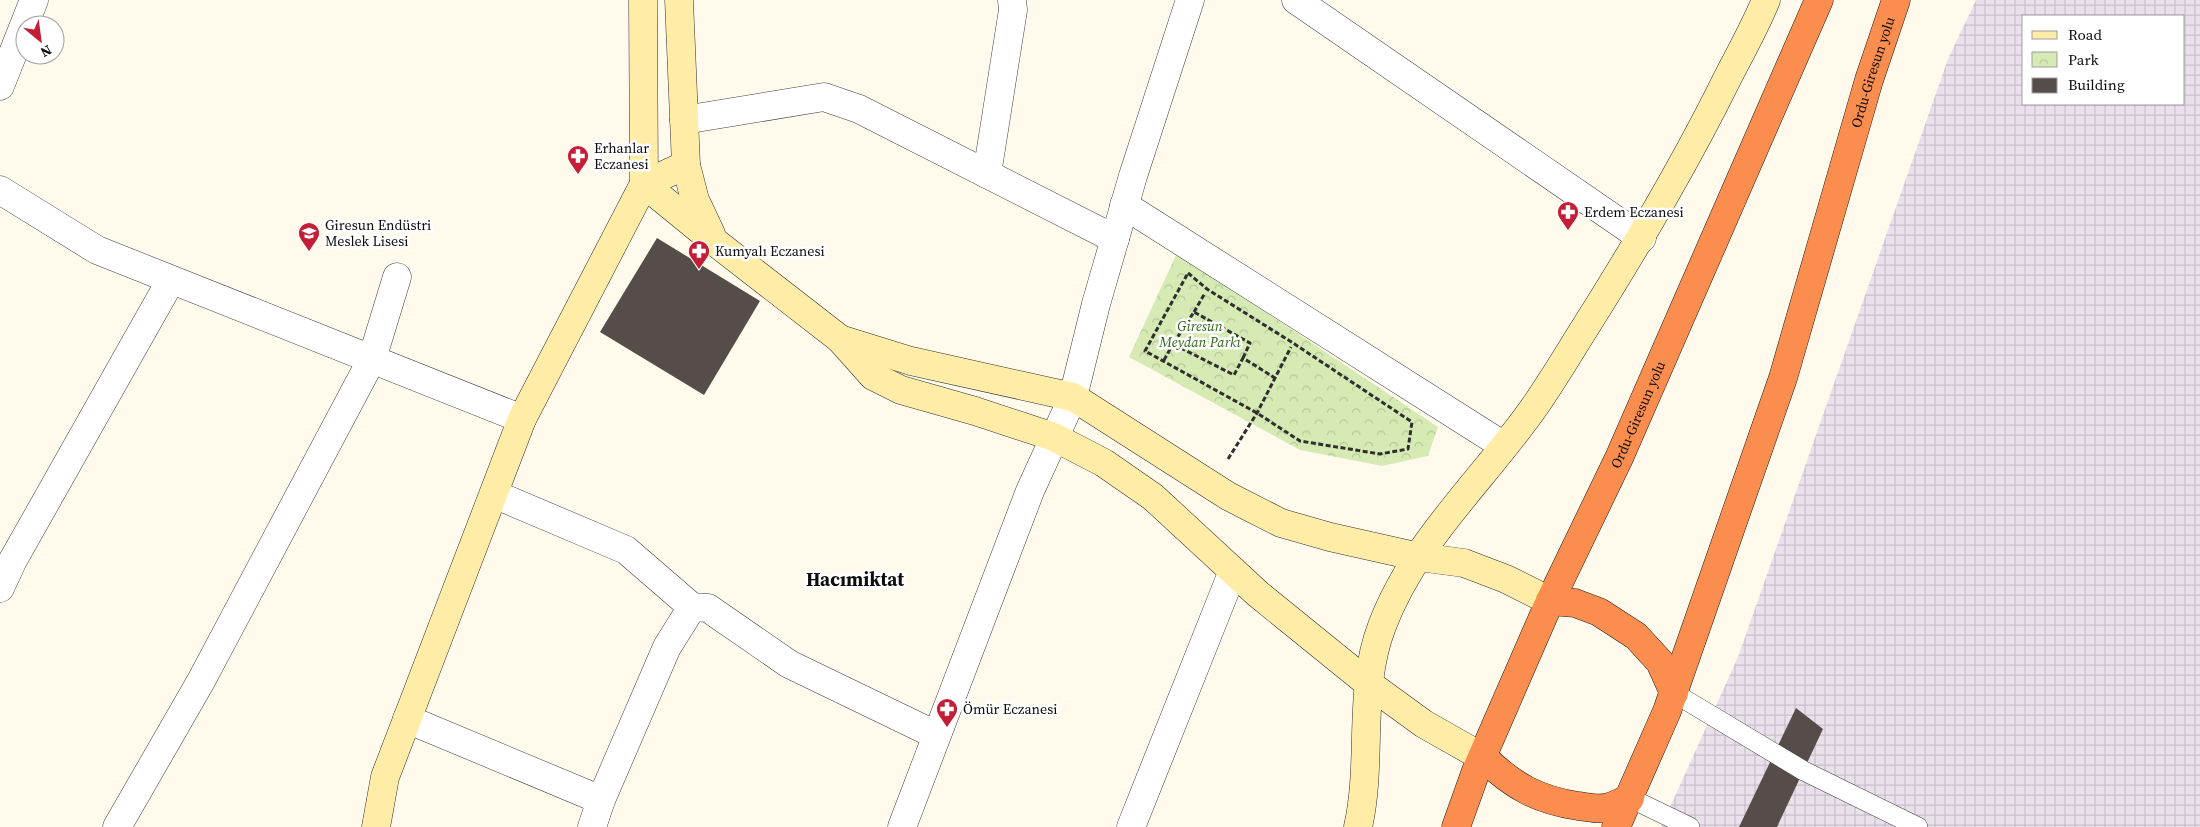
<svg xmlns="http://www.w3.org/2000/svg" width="2200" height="827" font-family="'Source Serif 4',serif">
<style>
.industrial{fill:url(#industrial-grid);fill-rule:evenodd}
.park{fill:url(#park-crowns)}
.building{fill:#564c49}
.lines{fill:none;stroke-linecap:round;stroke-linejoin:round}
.lane-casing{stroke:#404040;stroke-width:20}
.street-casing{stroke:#404040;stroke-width:29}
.secondary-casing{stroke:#2f2f2f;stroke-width:29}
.highway-casing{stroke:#1e1e1e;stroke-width:29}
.path{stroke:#2f2f2f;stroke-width:3;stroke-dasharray:5 2.5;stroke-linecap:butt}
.lane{stroke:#fff;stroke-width:19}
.street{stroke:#fff;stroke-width:28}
.secondary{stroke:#ffeda7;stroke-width:28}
.highway{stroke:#fb8d4e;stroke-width:28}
.labels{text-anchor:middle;stroke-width:5;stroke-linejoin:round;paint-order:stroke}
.street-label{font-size:14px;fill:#0d0d0d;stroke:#fff}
.poi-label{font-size:14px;fill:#0d0d0d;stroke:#fff;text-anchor:start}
.park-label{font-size:14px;font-style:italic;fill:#31671a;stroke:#fff}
.district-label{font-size:19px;font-weight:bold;fill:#0d0d0d;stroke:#fff}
</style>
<defs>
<pattern id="industrial-grid" width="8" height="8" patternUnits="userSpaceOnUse" patternTransform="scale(1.25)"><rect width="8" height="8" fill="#eae0ec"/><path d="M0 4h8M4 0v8" fill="none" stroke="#c8bfc9"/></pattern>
<pattern id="park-crowns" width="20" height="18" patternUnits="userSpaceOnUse" patternTransform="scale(1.25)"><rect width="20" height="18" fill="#d6ebb4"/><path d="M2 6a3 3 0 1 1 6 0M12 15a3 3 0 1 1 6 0" fill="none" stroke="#b6c89a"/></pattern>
</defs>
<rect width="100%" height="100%" fill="#fffaec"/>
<path class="industrial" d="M1976 0H2200V827H1661L1738 657 1948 59ZM2024 16H2184V104H2024Z"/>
<path class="park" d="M1177 253 1438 427 1428 456 1382 466 1300 450 1129 357Z"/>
<g class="building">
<path d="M657 238 760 301 704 395 600 332Z"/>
<path d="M1796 708 1823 729 1777 827H1739Z"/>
</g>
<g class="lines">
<g class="lane-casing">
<g id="lane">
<path d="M1674 693 1804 771 1918 827"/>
<path d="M1630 798 1690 827"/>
</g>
</g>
<g class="street-casing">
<g id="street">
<path d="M1296 0 1642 238"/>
<path d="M0 86 34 0"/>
<path d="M684 120 824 97 859 109 1115 239"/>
<path d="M987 174 1013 10 1012 0"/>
<path d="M0 190 97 250 522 419"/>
<path d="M1124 205 1504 446"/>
<path d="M494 494 626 550 692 607 708 608 789 664 936 735"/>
<path d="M0 588 13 560 171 280"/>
<path d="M407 719 601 800"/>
<path d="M117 827 201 681 372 359 397 277"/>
<path d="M592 827 601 800 667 647 692 607"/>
<path d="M902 827 1030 491 1073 397 1096 304 1133 176 1190 0"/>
<path d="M1131 827 1233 571"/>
</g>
</g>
<g class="secondary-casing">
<g id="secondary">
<path d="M643 0 644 184 715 242 840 339 873 376 901 390 975 411 1054 437 1104 463 1153 497 1258 594 1369 684 1424 724 1484 758"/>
<path d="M679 0 686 165 695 200 711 234"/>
<path d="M840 339 911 361 1073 397 1228 496 1281 523 1330 537 1419 557 1464 563 1506 579 1550 601"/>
<path d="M376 827 385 777 522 419 644 184 686 165"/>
<path d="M1358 827C1373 761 1357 691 1382 626 1414 541 1484 479 1535 406 1553 380 1569 353 1586 326 1634 250 1679 174 1720 93 1735 62 1753 32 1766 0"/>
</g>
</g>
<g class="highway-casing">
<g id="highway">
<path d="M1550 601 1575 603 1599 612 1636 636 1660 662 1674 693"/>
<path d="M1484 758C1513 786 1538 800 1578 806 1587 807 1600 810 1609 807 1616 805 1623 801 1630 798"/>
<path id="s1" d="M1456 827 1476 771 1550 601 1619 458 1819 0"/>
<path id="s2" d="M1616 827 1667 711 1783 378 1869 80 1896 0"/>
</g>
</g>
<g class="path">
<path d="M1188 273 1207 289 1293 343 1412 422 1408 449 1380 454 1300 441 1257 413 1145 351Z"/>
<path d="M1194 312 1205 293"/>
<path d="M1243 358 1250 343 1194 312 1173 344 1234 375 1243 358 1275 378"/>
<path d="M1164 360 1173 344"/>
<path d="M1228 459 1257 413 1291 347"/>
</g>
<use href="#lane" class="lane"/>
<use href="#street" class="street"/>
<use href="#secondary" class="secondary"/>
<use href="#highway" class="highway"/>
</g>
<defs>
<g id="pharmacy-pin" transform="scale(1.125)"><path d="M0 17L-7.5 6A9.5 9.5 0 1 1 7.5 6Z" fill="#c31e36" stroke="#fff"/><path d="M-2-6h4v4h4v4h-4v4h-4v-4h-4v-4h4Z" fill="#fff"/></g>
<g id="school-pin" transform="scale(1.125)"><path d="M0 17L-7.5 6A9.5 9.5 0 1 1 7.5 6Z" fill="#c31e36" stroke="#fff"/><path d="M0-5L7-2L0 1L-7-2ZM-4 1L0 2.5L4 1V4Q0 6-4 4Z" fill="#fff"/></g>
</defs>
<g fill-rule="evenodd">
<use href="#pharmacy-pin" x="578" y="156"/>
<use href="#pharmacy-pin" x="1568" y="212"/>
<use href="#school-pin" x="309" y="233"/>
<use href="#pharmacy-pin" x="699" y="251"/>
<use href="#pharmacy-pin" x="947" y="709"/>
</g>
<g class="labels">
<g class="street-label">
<text dy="5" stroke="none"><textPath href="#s2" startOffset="798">Ordu-Giresun yolu</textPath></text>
<text dy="5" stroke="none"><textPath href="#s1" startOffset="451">Ordu-Giresun yolu</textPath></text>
</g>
<g class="poi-label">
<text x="594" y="153">Erhanlar<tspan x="594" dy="16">Eczanesi</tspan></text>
<text x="1584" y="217">Erdem Eczanesi</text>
<text x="325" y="230">Giresun Endüstri<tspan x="325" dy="16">Meslek Lisesi</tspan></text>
<text x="715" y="256">Kumyalı Eczanesi</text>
<text x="963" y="714">Ömür Eczanesi</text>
</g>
<g class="park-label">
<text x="1200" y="331">Giresun<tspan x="1200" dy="16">Meydan Parkı</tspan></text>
</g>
<g class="district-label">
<text x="855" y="586">Hacımiktat</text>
</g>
</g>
<rect x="2022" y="15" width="162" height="90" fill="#ffffff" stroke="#9e9e9e"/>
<rect x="2032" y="31" width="25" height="8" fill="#ffeda7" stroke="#9e9e9e"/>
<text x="2068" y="40" font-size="15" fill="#0d0d0d">Road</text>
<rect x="2032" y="52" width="25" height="15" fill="url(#park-crowns)" stroke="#9e9e9e"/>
<text x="2068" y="65" font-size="15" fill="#0d0d0d">Park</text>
<rect x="2032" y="78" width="25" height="15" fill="#564c49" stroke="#9e9e9e"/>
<text x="2068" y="90" font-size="15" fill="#0d0d0d">Building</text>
<g transform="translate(40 40) rotate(151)"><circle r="24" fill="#ffffff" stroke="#9e9e9e"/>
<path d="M0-4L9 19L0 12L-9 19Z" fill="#c31e36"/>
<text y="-8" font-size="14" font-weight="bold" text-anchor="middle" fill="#0d0d0d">N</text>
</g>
</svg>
